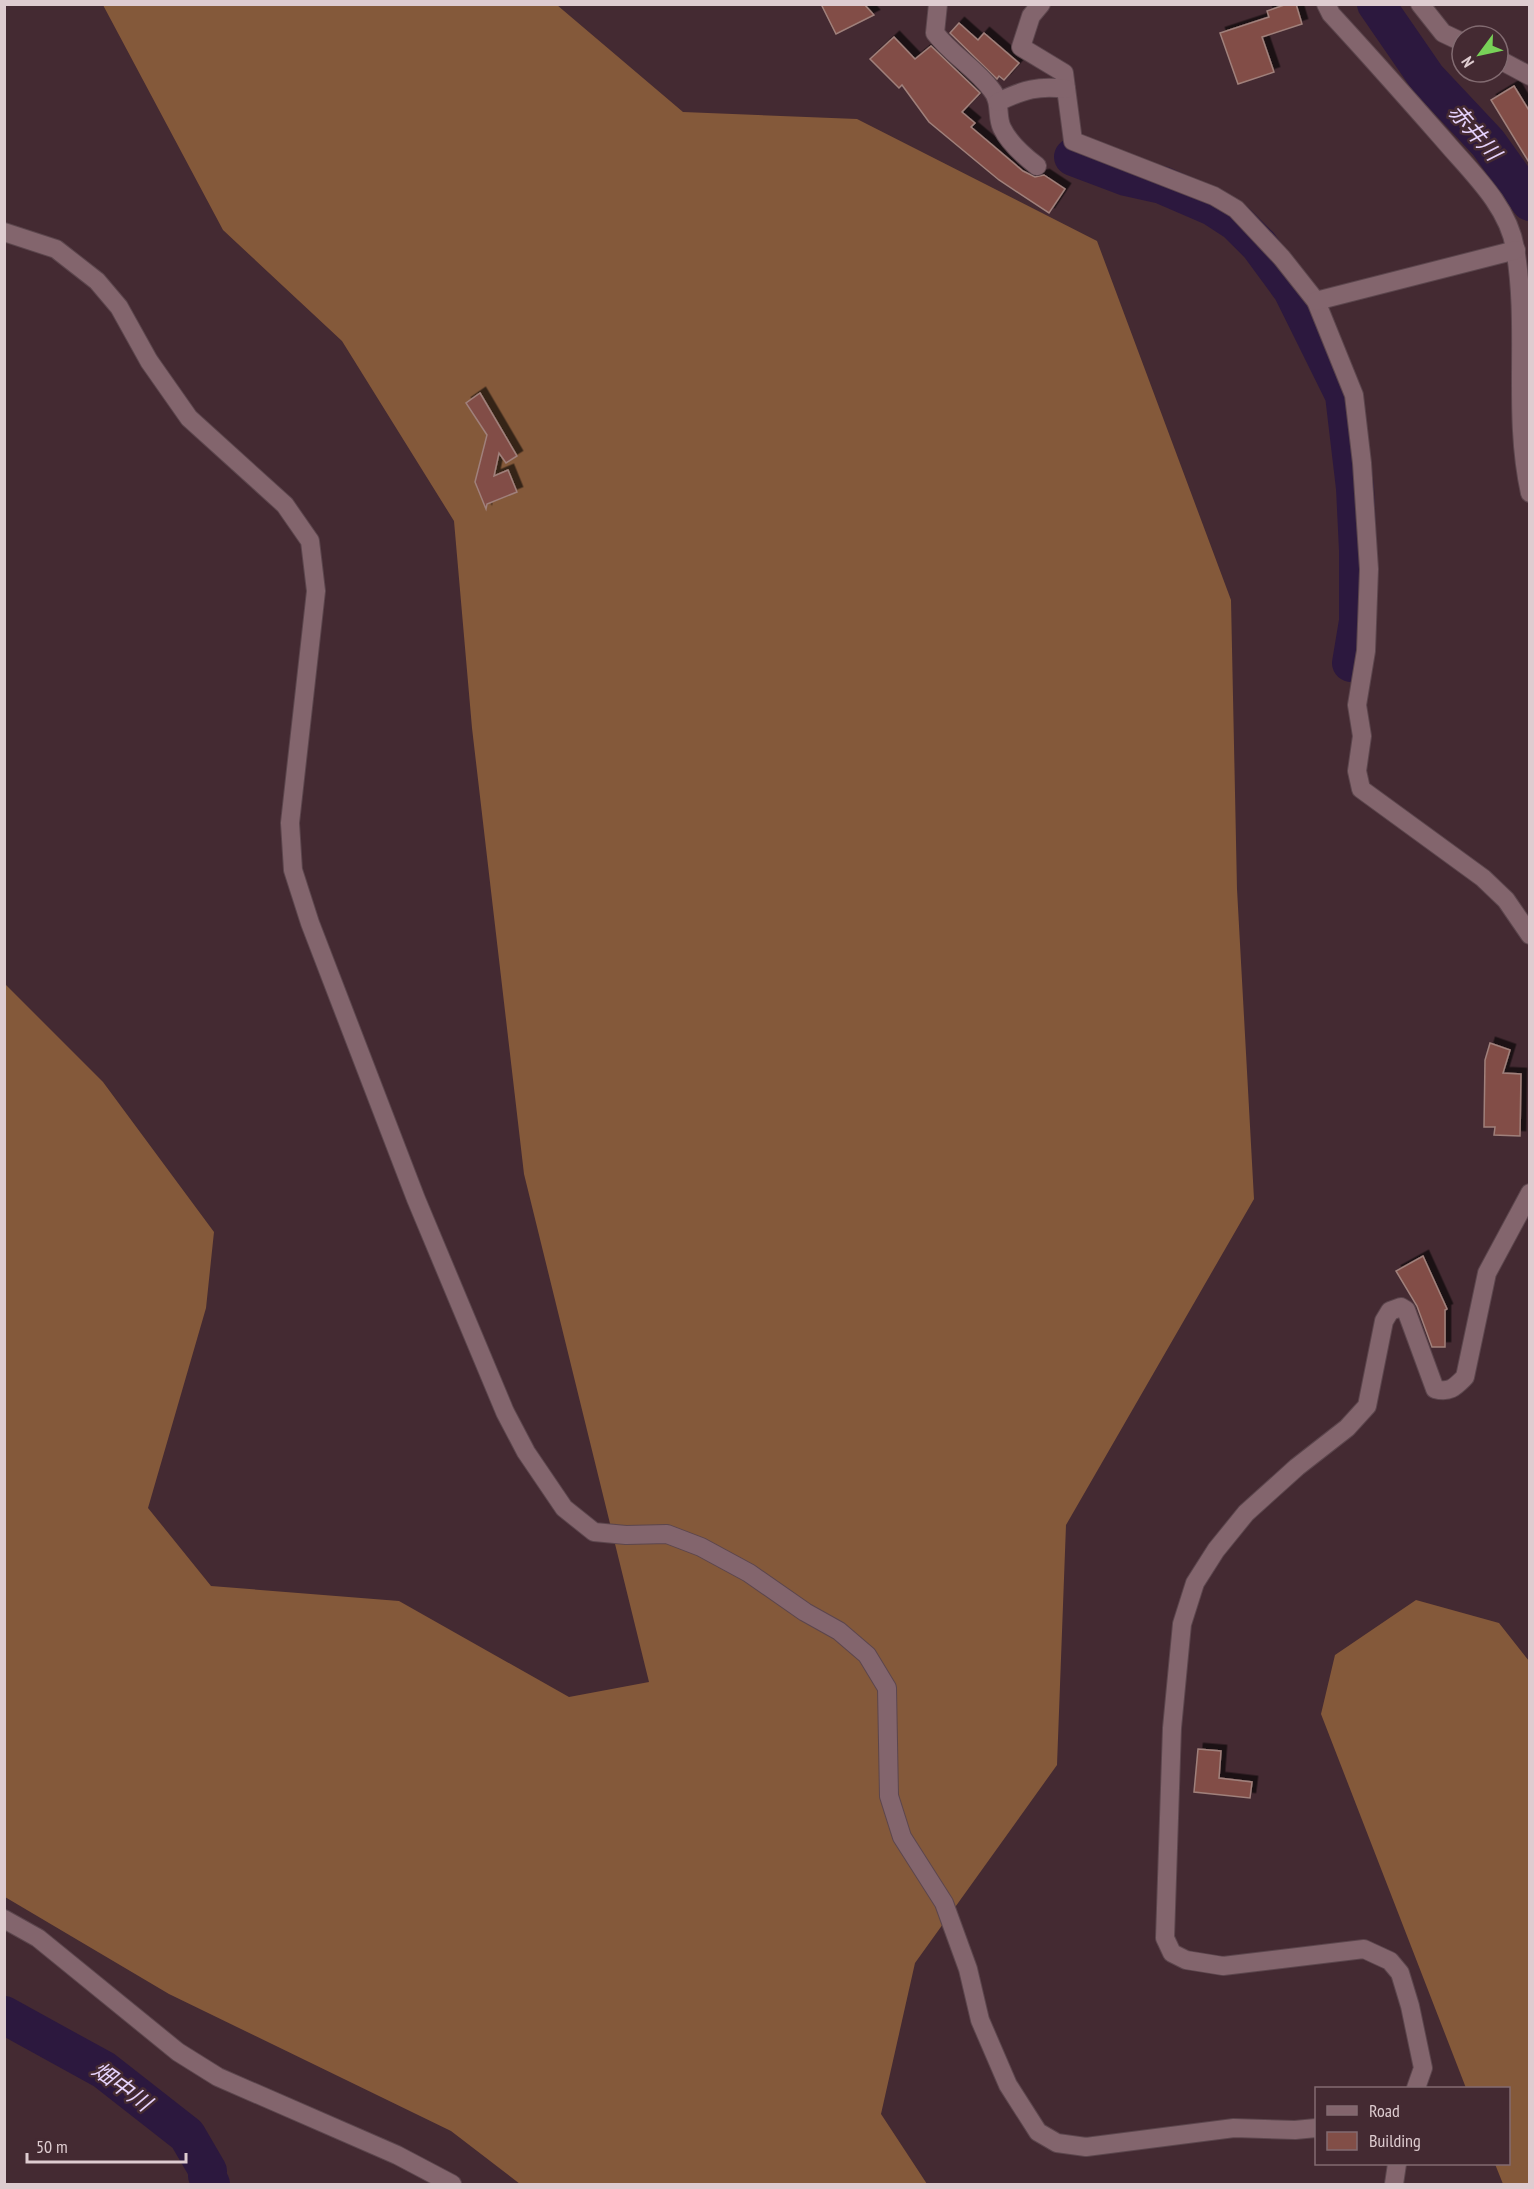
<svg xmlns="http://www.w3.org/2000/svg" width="1534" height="2189" font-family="'PT Sans Narrow','Noto Sans JP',sans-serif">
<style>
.forest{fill:#84593a}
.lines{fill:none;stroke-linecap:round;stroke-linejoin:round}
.river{stroke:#2c183e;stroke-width:38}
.building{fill:#824e47;stroke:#a0807b;stroke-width:1.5;filter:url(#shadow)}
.minor-casing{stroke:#5c464d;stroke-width:20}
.minor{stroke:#83656d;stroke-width:18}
.labels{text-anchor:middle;stroke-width:5;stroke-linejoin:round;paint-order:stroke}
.water-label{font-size:22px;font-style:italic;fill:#e5d2fc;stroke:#442a32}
</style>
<defs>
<filter id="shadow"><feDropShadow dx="5.5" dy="-5.5" stdDeviation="0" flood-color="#0009"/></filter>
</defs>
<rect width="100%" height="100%" fill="#442a32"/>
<g class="forest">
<path d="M103 5H557L683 112 857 119 1097 241 1231 600 1237 889 1254 1199 1066 1525 1057 1765 915 1963 881 2114 927 2184H520L451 2131 169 1994 5 1897 4 983 103 1082 214 1232 206 1308 148 1508 211 1586 399 1601 569 1697 649 1682 524 1174 472 728 454 521 342 341 223 230Z"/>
<path d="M1416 1600 1499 1623 1529 1661V2184H1503L1495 2164H1508V2088H1466L1321 1714 1335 1655Z"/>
</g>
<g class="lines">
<g class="river">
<path d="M1376 4 1427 78 1488 143 1530 202"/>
<path d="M1073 157 1126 177 1162 185 1213 207 1236 222 1259 245 1292 290 1344 395 1355 488 1358 550V621L1351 663"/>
<path d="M4 2015 104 2070 187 2135 208 2171 207 2176 211 2184"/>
</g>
</g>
<g class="building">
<path d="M821 4H864L874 15 836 34Z"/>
<path d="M1287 4H1296L1302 24 1262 37 1274 72 1238 84 1220 33 1269 17 1267 11Z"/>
<path d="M959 23 978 40 984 33 1019 63 1004 80 999 76 997 79 950 33Z"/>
<path d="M894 37 915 59 931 46 980 93 962 112 975 123 971 127 1023 171 1035 177 1044 175 1065 189 1049 213 999 180 929 122 902 85 899 88 870 59Z"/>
<path d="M1514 86 1530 112V164L1491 100Z"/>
<path d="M480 393 517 456 506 463 499 453 494 476 508 470 517 492 487 504 486 509 475 482 487 435 466 403Z"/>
<path d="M1490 1043 1510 1050 1503 1073 1521 1074 1520 1136 1494 1135 1495 1127H1484L1485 1060Z"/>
<path d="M1423 1256 1447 1309 1445 1310V1347H1432L1417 1306 1396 1271Z"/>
<path d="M1198 1749 1221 1751 1219 1778 1252 1782 1250 1798 1194 1792Z"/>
</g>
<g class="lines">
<g class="minor-casing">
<g id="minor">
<path d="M938 4 935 33C951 54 975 68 991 89 1002 102 996 116 1002 128 1009 143 1024 156 1037 166"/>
<path d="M1041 4 1031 16 1021 47 1064 73 1073 141 1214 196 1236 209 1282 258 1316 301 1354 395 1362 463 1369 569 1366 651 1357 705 1362 736 1357 771 1361 789 1483 878 1506 900 1530 935"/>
<path d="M1326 4 1331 14C1369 55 1406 97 1443 139 1470 171 1508 205 1515 248 1529 329 1512 412 1530 493"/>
<path d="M1420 4 1443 33 1462 42"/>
<path d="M1498 59 1530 76"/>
<path d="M998 102C1023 90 1039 85 1066 89"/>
<path d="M4 232 56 249 97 281 119 307 149 361 189 418 285 505 310 541 316 591 290 823 293 870 310 923 416 1199 505 1412 526 1452 564 1508 594 1532 626 1535 667 1534 701 1547 749 1573 805 1612 839 1631 867 1655 887 1688 889 1796 902 1837 944 1903 968 1969 980 2020 1008 2085 1038 2132 1057 2143 1086 2147 1234 2128 1295 2130 1316 2128"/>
<path d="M1316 301 1516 250"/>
<path d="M4 1919 38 1938 178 2052 218 2077 397 2155 452 2184"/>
<path d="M1416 2088 1423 2068 1410 2006 1400 1973 1390 1961 1364 1949 1223 1966 1186 1960 1172 1953 1165 1938 1172 1728 1182 1624 1195 1583 1216 1550 1246 1513 1297 1467 1347 1428 1367 1406 1384 1321 1390 1311 1401 1307 1406 1310 1435 1389C1450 1393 1455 1387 1465 1377L1487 1273 1530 1193"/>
<path d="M1394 2184 1397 2164"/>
</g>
</g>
<use href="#minor" class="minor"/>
</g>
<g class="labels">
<g class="water-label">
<text transform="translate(1475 132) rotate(49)" y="8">赤井川</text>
<text transform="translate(122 2086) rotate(36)" y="8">畑中川</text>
</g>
</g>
<rect width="1534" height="2189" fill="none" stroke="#deccd0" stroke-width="12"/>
<rect x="1315" y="2087" width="195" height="78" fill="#442a32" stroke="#826b71" stroke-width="1.5"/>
<rect x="1327" y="2106" width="30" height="9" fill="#83656d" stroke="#826b71" stroke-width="1.5"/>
<text x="1369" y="2117" font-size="18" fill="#deccd0">Road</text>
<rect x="1327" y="2132" width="30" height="18" fill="#824e47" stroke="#826b71" stroke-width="1.5"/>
<text x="1369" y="2147" font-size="18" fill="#deccd0">Building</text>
<g transform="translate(1480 54) rotate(237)"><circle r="28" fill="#442a32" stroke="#826b71" stroke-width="1.5"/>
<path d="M0-4.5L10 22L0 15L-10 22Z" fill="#78d158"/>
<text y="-9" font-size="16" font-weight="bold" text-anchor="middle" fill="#deccd0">N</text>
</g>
<path d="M27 2153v9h159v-9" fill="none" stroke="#deccd0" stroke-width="3"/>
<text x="36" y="2153" font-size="18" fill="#deccd0" stroke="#442a32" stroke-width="4.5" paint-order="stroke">50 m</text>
</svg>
